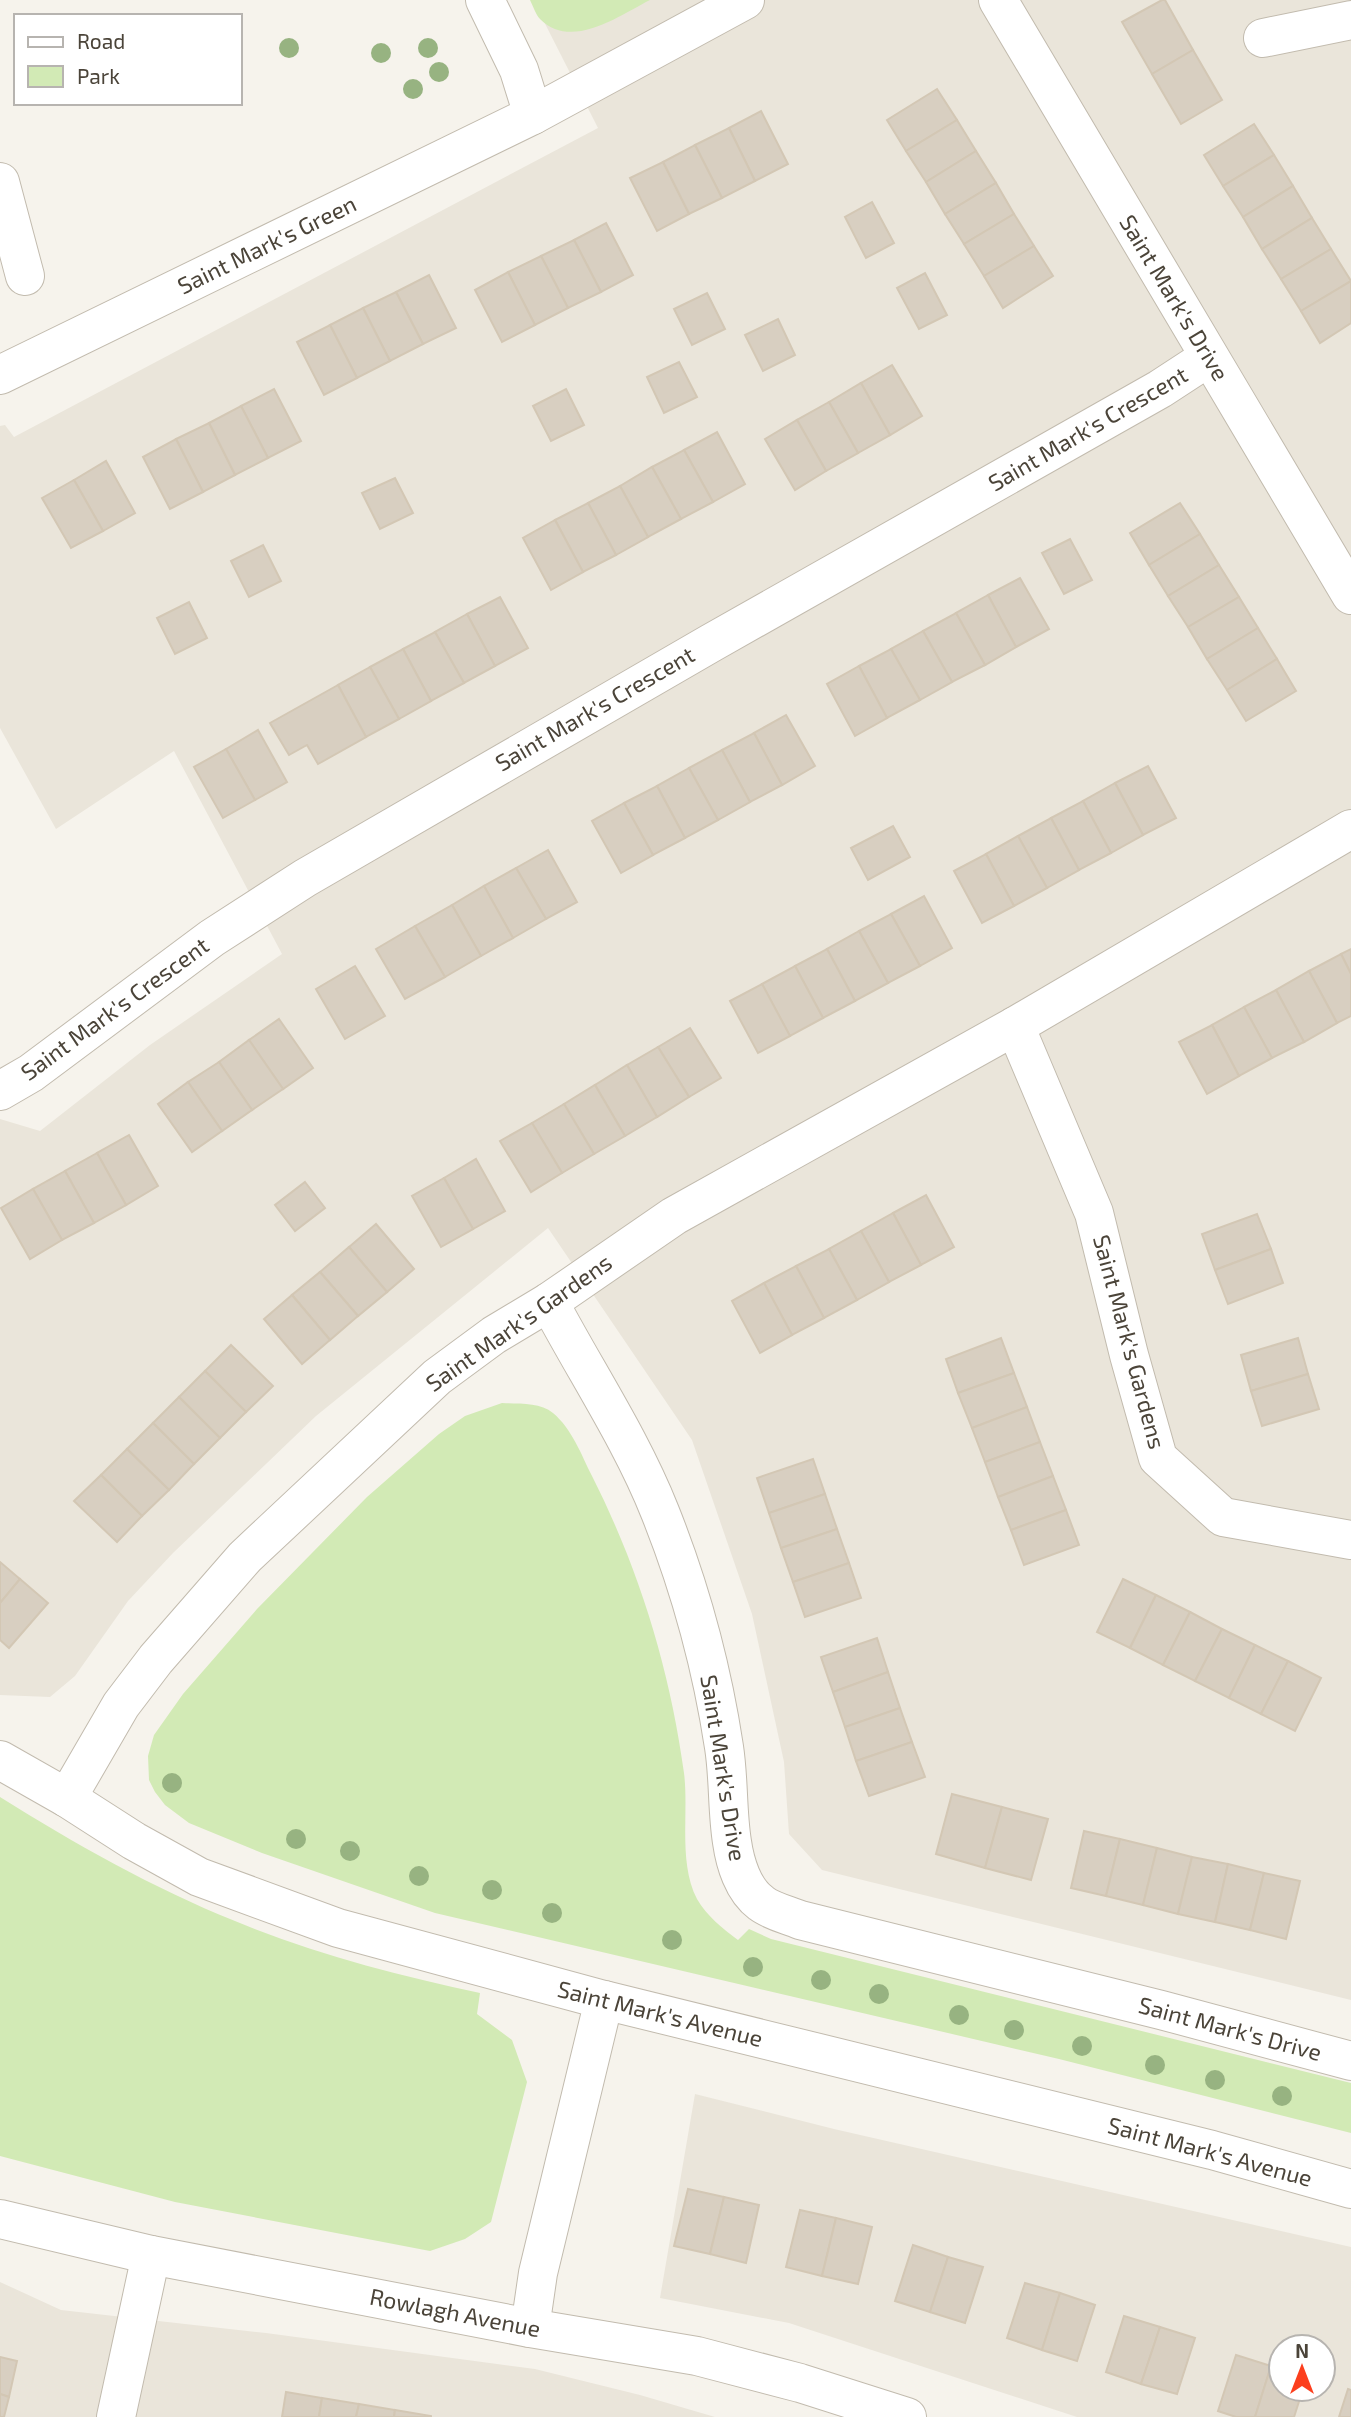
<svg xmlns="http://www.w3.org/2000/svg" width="1351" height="2417" font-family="'Exo 2',sans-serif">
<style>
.residential{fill:#eae5da;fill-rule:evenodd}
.green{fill:#d2eab5}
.building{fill:#d8cfc1;stroke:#d3c7b4;stroke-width:2}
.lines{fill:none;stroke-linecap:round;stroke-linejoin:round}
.minor-casing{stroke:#c2bbae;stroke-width:40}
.minor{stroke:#fff;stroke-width:38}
.tree{fill:#97b381}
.labels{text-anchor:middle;stroke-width:6;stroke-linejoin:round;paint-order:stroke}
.street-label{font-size:23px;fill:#4b4439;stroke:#fff}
</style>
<rect width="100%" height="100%" fill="#f6f3ec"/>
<g class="residential">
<path d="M533 0H1351V2000L822 1870 789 1834 784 1762 752 1614 692 1440 548 1228 316 1416 173 1553 128 1601 75 1676 50 1697 0 1695V1119L40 1131 150 1045 282 954 174 751 56 829 0 728V426L5 425 14 437 598 128Z"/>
<path d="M695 2094 834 2129 1351 2247V2417H1077L789 2323 660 2298ZM1281 2347H1323V2389H1281Z"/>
<path d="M0 2282 61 2310 266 2333 535 2369 640 2395 715 2417H0Z"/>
</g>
<g class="green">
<path d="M530 0H650C620 15 572 51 540 19 536 15 533 6 530 0Z"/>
<path d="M502 1403C519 1404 540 1402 553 1413 572 1429 581 1454 592 1476 639 1569 670 1669 684 1773 689 1813 678 1862 697 1899 707 1916 722 1928 738 1940L749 1929 771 1939 1351 2083V2133L1059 2059 435 1913 262 1853 189 1823 165 1805 155 1792 149 1780 148 1756 154 1735 183 1694 257 1609 367 1497 439 1434 465 1416Z"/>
<path d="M0 1797C75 1844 153 1888 235 1921 314 1954 397 1975 480 1993L477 2014 512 2040 527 2082 491 2222 465 2239 430 2251 175 2202 0 2156Z"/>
</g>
<g class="building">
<path d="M1162 0H1165L1193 50 1152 74 1122 22Z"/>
<path d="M1193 50 1222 100 1181 124 1152 74Z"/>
<path d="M937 89 957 120 906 151 887 120Z"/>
<path d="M761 111 788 164 755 181 729 128Z"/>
<path d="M957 120 976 151 926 182 906 151Z"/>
<path d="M1254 124 1274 155 1223 186 1204 155Z"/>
<path d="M729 128 755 181 722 198 695 145Z"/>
<path d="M695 145 722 198 689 214 663 162Z"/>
<path d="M976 151 996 183 945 214 926 182Z"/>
<path d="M1274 155 1293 186 1243 217 1223 186Z"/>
<path d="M663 162 689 214 657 231 630 178Z"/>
<path d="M996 183 1014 214 964 244 945 214Z"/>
<path d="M1293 186 1312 218 1262 249 1243 217Z"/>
<path d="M872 202 894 243 866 258 845 217Z"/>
<path d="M1014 214 1034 246 984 276 964 244Z"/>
<path d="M1312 218 1331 249 1281 279 1262 249Z"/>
<path d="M606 223 633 275 601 292 574 240Z"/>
<path d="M574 240 601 292 568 308 541 256Z"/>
<path d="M1034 246 1053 276 1003 308 984 276Z"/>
<path d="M1331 249 1351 281 1301 311 1281 279Z"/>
<path d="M541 256 568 308 535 325 508 272Z"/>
<path d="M508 272 535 325 502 342 475 290Z"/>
<path d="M925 273 947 315 919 329 897 288Z"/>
<path d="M429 275 456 328 423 344 396 292Z"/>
<path d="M1351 281V323L1320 343 1301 311Z"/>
<path d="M396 292 423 344 390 361 363 308Z"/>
<path d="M707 293 725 329 692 345 674 309Z"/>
<path d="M363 308 390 361 357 378 330 325Z"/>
<path d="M778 319 795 355 763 371 745 335Z"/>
<path d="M330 325 357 378 324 395 297 342Z"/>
<path d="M679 362 697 397 664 413 647 377Z"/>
<path d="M892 365 922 416 890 435 861 383Z"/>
<path d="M861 383 890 435 858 453 829 402Z"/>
<path d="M274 389 301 441 268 458 241 406Z"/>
<path d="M566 389 584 425 551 441 533 406Z"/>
<path d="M829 402 858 453 826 471 797 420Z"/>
<path d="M241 406 268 458 235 475 209 423Z"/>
<path d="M797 420 826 471 795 490 765 439Z"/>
<path d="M209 423 235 475 203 492 176 439Z"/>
<path d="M717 432 745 484 713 502 684 450Z"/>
<path d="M176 439 203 492 170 509 143 457Z"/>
<path d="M684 450 713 502 681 519 652 467Z"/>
<path d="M106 461 135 513 103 531 74 480Z"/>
<path d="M652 467 681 519 648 537 620 486Z"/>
<path d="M395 478 413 513 380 529 362 493Z"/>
<path d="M74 480 103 531 71 548 42 498Z"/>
<path d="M620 486 648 537 616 555 588 503Z"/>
<path d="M588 503 616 555 583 572 555 520Z"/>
<path d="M1180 503 1200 534 1149 565 1130 533Z"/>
<path d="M555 520 583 572 551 590 523 538Z"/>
<path d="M1200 534 1219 565 1168 596 1149 565Z"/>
<path d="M1070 539 1092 580 1064 594 1042 553Z"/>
<path d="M263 545 281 581 249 597 231 561Z"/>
<path d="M1219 565 1239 597 1188 627 1168 596Z"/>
<path d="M1020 578 1049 629 1016 647 988 595Z"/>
<path d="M988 595 1016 647 985 665 956 613Z"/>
<path d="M500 597 528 648 495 666 467 614Z"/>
<path d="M1239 597 1258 628 1207 659 1188 627Z"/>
<path d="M189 602 207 638 175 654 157 618Z"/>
<path d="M956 613 985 665 952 682 923 631Z"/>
<path d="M467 614 495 666 464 683 435 632Z"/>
<path d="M1258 628 1277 659 1227 690 1207 659Z"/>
<path d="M923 631 952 682 920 700 891 649Z"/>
<path d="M435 632 464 683 431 701 403 649Z"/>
<path d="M403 649 431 701 399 719 370 667Z"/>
<path d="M891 649 920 700 887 718 859 666Z"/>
<path d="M1277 659 1296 691 1246 721 1227 690Z"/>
<path d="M859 666 887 718 855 736 827 684Z"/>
<path d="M370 667 399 719 366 737 338 685Z"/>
<path d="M338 685 366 737 318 764 307 745 289 755 270 723Z"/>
<path d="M786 715 815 766 782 785 754 733Z"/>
<path d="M258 730 287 782 255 800 226 749Z"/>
<path d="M754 733 782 785 750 802 722 750Z"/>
<path d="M226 749 255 800 223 818 194 767Z"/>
<path d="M722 750 750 802 718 820 689 768Z"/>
<path d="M1148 766 1176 818 1143 835 1115 783Z"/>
<path d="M689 768 718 820 685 838 657 786Z"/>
<path d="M1115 783 1143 835 1111 853 1083 801Z"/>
<path d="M657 786 685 838 653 855 624 803Z"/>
<path d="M1083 801 1111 853 1079 870 1051 818Z"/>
<path d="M624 803 653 855 621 873 592 821Z"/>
<path d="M1051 818 1079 870 1047 888 1018 836Z"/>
<path d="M893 826 910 857 868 880 851 848Z"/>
<path d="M1018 836 1047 888 1014 906 986 854Z"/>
<path d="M548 850 577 902 546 919 516 868Z"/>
<path d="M986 854 1014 906 982 923 954 871Z"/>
<path d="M516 868 546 919 513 938 484 886Z"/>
<path d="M484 886 513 938 481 956 452 905Z"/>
<path d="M924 896 952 948 920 966 891 914Z"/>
<path d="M452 905 481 956 445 977 415 926Z"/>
<path d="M891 914 920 966 888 983 859 931Z"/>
<path d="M415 926 445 977 405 999 376 949Z"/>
<path d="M859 931 888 983 855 1001 827 949Z"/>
<path d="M827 949 855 1001 823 1018 795 966Z"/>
<path d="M1351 949V974L1341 954Z"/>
<path d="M1341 954 1351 974V1016L1337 1023 1309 971Z"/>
<path d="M355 966 385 1016 345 1039 316 989Z"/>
<path d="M795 966 823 1018 790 1036 762 984Z"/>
<path d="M1309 971 1337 1023 1304 1042 1276 990Z"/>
<path d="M762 984 790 1036 758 1053 730 1001Z"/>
<path d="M1276 990 1304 1042 1272 1058 1244 1007Z"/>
<path d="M1244 1007 1272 1058 1239 1076 1212 1025Z"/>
<path d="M279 1019 313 1068 283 1089 249 1040Z"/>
<path d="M1212 1025 1239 1076 1207 1094 1179 1042Z"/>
<path d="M690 1028 721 1078 689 1097 658 1047Z"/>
<path d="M249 1040 283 1089 252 1110 219 1062Z"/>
<path d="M658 1047 689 1097 657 1117 627 1065Z"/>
<path d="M219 1062 252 1110 222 1131 188 1082Z"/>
<path d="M627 1065 657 1117 625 1136 595 1085Z"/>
<path d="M188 1082 222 1131 192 1152 158 1104Z"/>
<path d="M595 1085 625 1136 594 1154 564 1104Z"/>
<path d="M564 1104 594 1154 562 1173 532 1123Z"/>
<path d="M532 1123 562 1173 531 1192 500 1141Z"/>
<path d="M129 1135 158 1186 126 1205 97 1153Z"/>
<path d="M97 1153 126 1205 94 1223 65 1171Z"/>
<path d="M476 1159 505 1211 473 1229 444 1178Z"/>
<path d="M65 1171 94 1223 62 1240 33 1189Z"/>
<path d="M444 1178 473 1229 441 1247 412 1196Z"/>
<path d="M305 1182 325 1208 295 1231 275 1205Z"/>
<path d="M33 1189 62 1240 30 1259 1 1208Z"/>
<path d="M926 1195 954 1247 921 1265 893 1213Z"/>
<path d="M893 1213 921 1265 889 1282 861 1231Z"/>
<path d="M1257 1214 1271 1249 1215 1270 1202 1234Z"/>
<path d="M376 1224 414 1269 387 1292 349 1247Z"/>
<path d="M861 1231 889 1282 857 1300 829 1249Z"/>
<path d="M349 1247 387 1292 358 1316 320 1272Z"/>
<path d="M829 1249 857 1300 824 1318 796 1266Z"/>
<path d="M1271 1249 1283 1283 1228 1304 1215 1270Z"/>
<path d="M796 1266 824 1318 792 1335 764 1283Z"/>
<path d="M320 1272 358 1316 330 1340 292 1295Z"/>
<path d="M764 1283 792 1335 760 1353 732 1301Z"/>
<path d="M292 1295 330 1340 302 1364 264 1319Z"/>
<path d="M1001 1338 1014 1373 958 1393 946 1359Z"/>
<path d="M1298 1338 1308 1374 1251 1391 1241 1355Z"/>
<path d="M231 1345 273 1386 246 1412 205 1371Z"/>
<path d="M205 1371 246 1412 220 1438 179 1397Z"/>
<path d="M1014 1373 1027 1407 972 1428 958 1393Z"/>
<path d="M1308 1374 1319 1409 1262 1426 1251 1391Z"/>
<path d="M179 1397 220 1438 194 1464 153 1423Z"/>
<path d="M1027 1407 1040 1442 985 1462 972 1428Z"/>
<path d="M153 1423 194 1464 169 1490 127 1449Z"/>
<path d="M1040 1442 1053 1476 998 1497 985 1462Z"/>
<path d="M127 1449 169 1490 142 1516 101 1475Z"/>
<path d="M813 1459 825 1494 769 1513 757 1478Z"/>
<path d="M101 1475 142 1516 117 1542 74 1501Z"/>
<path d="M1053 1476 1066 1510 1011 1530 998 1497Z"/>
<path d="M825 1494 837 1529 781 1548 769 1513Z"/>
<path d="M1066 1510 1079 1545 1024 1565 1011 1530Z"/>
<path d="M837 1529 849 1563 793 1582 781 1548Z"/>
<path d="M0 1562 20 1579 0 1603Z"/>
<path d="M849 1563 861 1598 805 1617 793 1582Z"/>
<path d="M20 1579 48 1603 9 1648 0 1640V1603Z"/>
<path d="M1123 1579 1156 1595 1130 1648 1097 1632Z"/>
<path d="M1156 1595 1190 1612 1163 1665 1130 1648Z"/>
<path d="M1190 1612 1222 1629 1195 1681 1163 1665Z"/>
<path d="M1222 1629 1255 1645 1229 1698 1195 1681Z"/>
<path d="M877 1638 888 1672 833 1692 821 1657Z"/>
<path d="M1255 1645 1288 1661 1261 1714 1229 1698Z"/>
<path d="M1288 1661 1321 1678 1295 1731 1261 1714Z"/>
<path d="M888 1672 900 1708 845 1727 833 1692Z"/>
<path d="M900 1708 912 1742 856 1761 845 1727Z"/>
<path d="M912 1742 925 1777 869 1796 856 1761Z"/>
<path d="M952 1794 1002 1807 985 1868 936 1854Z"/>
<path d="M1002 1807 1048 1819 1031 1880 985 1868Z"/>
<path d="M1084 1831 1120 1839 1106 1896 1071 1888Z"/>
<path d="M1120 1839 1157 1848 1143 1905 1106 1896Z"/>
<path d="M1157 1848 1192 1857 1178 1914 1143 1905Z"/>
<path d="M1192 1857 1228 1864 1215 1922 1178 1914Z"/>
<path d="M1228 1864 1264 1873 1250 1930 1215 1922Z"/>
<path d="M1264 1873 1300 1881 1286 1939 1250 1930Z"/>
<path d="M688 2189 724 2197 710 2254 674 2246Z"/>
<path d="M724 2197 759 2205 746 2263 710 2254Z"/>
<path d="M800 2210 836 2218 822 2276 786 2267Z"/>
<path d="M836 2218 872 2227 858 2284 822 2276Z"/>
<path d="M913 2245 948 2257 930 2312 895 2301Z"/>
<path d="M948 2257 983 2267 965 2323 930 2312Z"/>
<path d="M1025 2283 1060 2293 1042 2350 1007 2338Z"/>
<path d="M1060 2293 1095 2305 1077 2361 1042 2350Z"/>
<path d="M1124 2316 1160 2327 1141 2384 1106 2372Z"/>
<path d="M1160 2327 1195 2338 1177 2394 1141 2384Z"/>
<path d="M1236 2355 1271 2366 1255 2417H1236L1218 2411Z"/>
<path d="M0 2357 17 2361 9 2397 0 2394Z"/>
<path d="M1271 2366 1281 2369V2389H1303L1294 2417H1255Z"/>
<path d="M1348 2389 1351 2390V2417H1339Z"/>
<path d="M286 2392 322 2398 319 2417H282Z"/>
<path d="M0 2394 9 2397 4 2417H0Z"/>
<path d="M322 2398 359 2404 356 2417H319Z"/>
<path d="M359 2404 395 2410 394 2417H356Z"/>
<path d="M395 2410 431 2416V2417H394Z"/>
</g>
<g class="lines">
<g class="minor-casing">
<g id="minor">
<path d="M485 0 519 70 533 115"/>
<path d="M998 0 1351 595"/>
<path d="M1263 38 1351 20"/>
<path d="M0 182 25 276"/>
<path d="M0 375 533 115 745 0"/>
<path d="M1015 1026 1094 1213 1129 1355 1158 1458 1223 1517 1351 1540"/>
<path d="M0 1091 31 1073 212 938 305 878 711 643 1160 389 1209 357"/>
<path d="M549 1302C586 1372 631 1439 660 1512 690 1587 712 1668 724 1747 729 1779 727 1811 732 1842 735 1863 743 1890 761 1903 771 1911 788 1915 800 1920L1161 2010 1351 2061"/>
<path d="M0 1760 67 1798 134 1841 199 1877 338 1928 604 2000 1212 2150 1351 2189"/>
<path d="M67 1798 121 1705 156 1659 245 1557 437 1377 494 1335 549 1302 674 1216 1015 1026 1351 829"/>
<path d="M0 2219 151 2255 530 2328 697 2356 800 2383 907 2417"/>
<path d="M530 2328 538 2273 604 2000"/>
<path d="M116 2417 151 2255"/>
</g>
</g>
<use href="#minor" class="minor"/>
</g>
<g class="tree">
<circle cx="289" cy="48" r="10"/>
<circle cx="428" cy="48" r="10"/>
<circle cx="381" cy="53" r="10"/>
<circle cx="439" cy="72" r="10"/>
<circle cx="413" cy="89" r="10"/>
<circle cx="172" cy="1783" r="10"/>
<circle cx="296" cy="1839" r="10"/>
<circle cx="350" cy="1851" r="10"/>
<circle cx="419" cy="1876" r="10"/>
<circle cx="492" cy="1890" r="10"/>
<circle cx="552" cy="1913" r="10"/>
<circle cx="672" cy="1940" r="10"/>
<circle cx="753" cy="1967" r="10"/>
<circle cx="821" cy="1980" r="10"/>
<circle cx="879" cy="1994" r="10"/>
<circle cx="959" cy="2015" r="10"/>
<circle cx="1014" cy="2030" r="10"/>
<circle cx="1082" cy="2046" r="10"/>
<circle cx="1155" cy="2065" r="10"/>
<circle cx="1215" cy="2080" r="10"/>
<circle cx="1282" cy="2096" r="10"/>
</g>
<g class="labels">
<g class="street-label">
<text transform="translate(267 245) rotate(-26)" y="8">Saint Mark's Green</text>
<text transform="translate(1174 298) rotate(59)" y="8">Saint Mark's Drive</text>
<text transform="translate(1088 429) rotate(-30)" y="8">Saint Mark's Crescent</text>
<text transform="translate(595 709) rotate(-30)" y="8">Saint Mark's Crescent</text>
<text transform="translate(115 1009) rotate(-36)" y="8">Saint Mark's Crescent</text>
<text transform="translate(519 1323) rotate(-35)" y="8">Saint Mark's Gardens</text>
<text transform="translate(1129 1342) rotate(75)" y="8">Saint Mark's Gardens</text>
<text transform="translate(723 1768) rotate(81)" y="8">Saint Mark's Drive</text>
<text transform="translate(660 2014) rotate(14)" y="8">Saint Mark's Avenue</text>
<text transform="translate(1230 2029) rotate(15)" y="8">Saint Mark's Drive</text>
<text transform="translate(1210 2152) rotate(15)" y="8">Saint Mark's Avenue</text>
<text transform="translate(455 2313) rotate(11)" y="8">Rowlagh Avenue</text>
</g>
</g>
<rect x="14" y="14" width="228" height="91" fill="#ffffff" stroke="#b7b4b0" stroke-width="2"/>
<rect x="28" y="37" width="35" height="10" fill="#ffffff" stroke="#b7b4b0" stroke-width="2"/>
<text x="77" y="49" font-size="21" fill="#4b4439">Road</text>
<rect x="28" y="66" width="35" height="21" fill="#d2eab5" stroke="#b7b4b0" stroke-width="2"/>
<text x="77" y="84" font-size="21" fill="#4b4439">Park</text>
<g transform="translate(1302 2368)"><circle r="33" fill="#ffffff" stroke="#b7b4b0" stroke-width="2"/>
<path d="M0-5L12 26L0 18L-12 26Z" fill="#fc3f1d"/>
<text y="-10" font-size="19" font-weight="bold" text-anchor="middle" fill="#4b4439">N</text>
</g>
</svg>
